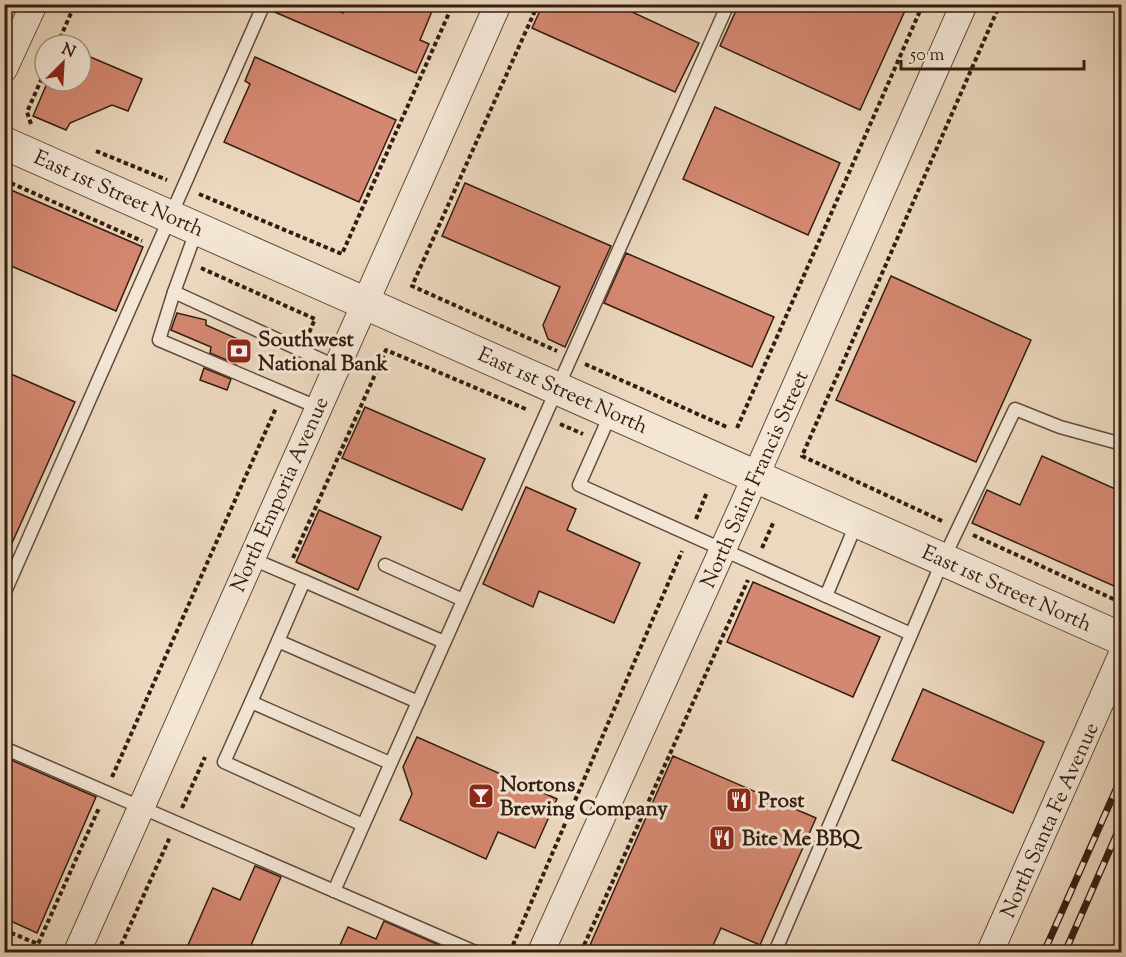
<svg xmlns="http://www.w3.org/2000/svg" width="1126" height="957" font-family="'Sorts Mill Goudy',serif">
<style>
.building{fill:#d58871;stroke:#331d10;stroke-width:1.5}
.lines{fill:none;stroke-linecap:round;stroke-linejoin:round}
.service-casing{stroke:#614c3c;stroke-width:15}
.minor-casing{stroke:#614c3c;stroke-width:28}
.tertiary-casing{stroke:#614c3c;stroke-width:34}
.path{stroke:#331d10;stroke-width:4;stroke-dasharray:4.5 3;stroke-linecap:butt}
.service{stroke:#f3e6d5;stroke-width:12}
.minor{stroke:#f3e6d5;stroke-width:26}
.tertiary{stroke:#f3e6d5;stroke-width:32}
.rail-casing{stroke:#331d10;stroke-width:7}
.rail{stroke:#f3e6d5;stroke-width:4.5;stroke-dasharray:14;stroke-linecap:butt}
.labels{text-anchor:middle;stroke-width:6;stroke-linejoin:round;paint-order:stroke}
.street-label{font-size:21px;fill:#331d10;stroke:#f3e6d5}
.poi-label{font-size:21px;font-weight:bold;fill:#331d10;stroke:#f3e6d5;text-anchor:start}
</style>
<rect width="100%" height="100%" fill="#ecd8bf"/>
<filter id="stains"><feTurbulence type="fractalNoise" baseFrequency=".00333" numOctaves="4"/><feColorMatrix values="0 0 0 0 .2 0 0 0 0 .09 0 0 0 0 .02 0 0 0 .5 -.17"/></filter>
<radialGradient id="worn" r=".72"><stop offset=".6" stop-color="#630" stop-opacity="0"/><stop offset="1" stop-color="#630" stop-opacity=".3"/></radialGradient>
<g class="building">
<path d="M272 4H323L343 13 347 4H435L420 40 429 44 416 73 270 10Z"/>
<path d="M543 4H615L699 43 675 92 532 28Z"/>
<path d="M739 4H908L860 110 720 46Z"/>
<path d="M81 53 142 79 128 111 112 105 70 123 66 130 33 116 48 81H81Z"/>
<path d="M255 57 396 120 359 202 224 142 250 84 245 81Z"/>
<path d="M715 107 840 163 808 235 683 179Z"/>
<path d="M465 183 611 246 565 347 548 339 543 325 560 287 442 236Z"/>
<path d="M4 187 143 247 116 311 4 263Z"/>
<path d="M626 253 774 317 752 367 604 303Z"/>
<path d="M891 276 1031 340 976 462 836 400Z"/>
<path d="M177 313 206 320V325L240 340 239 342 243 345 236 364 210 353 211 347 171 330Z"/>
<path d="M204 368 231 379 227 390 200 380Z"/>
<path d="M4 371 75 402 4 561Z"/>
<path d="M365 407 485 459 462 510 342 458Z"/>
<path d="M1042 456 1122 492V568L1114 586 972 523 987 490 1020 505Z"/>
<path d="M526 487 576 509 567 530 640 563 614 623 539 591 533 607 483 584Z"/>
<path d="M319 510 381 537 358 590 296 562Z"/>
<path d="M753 582 880 637 853 697 727 642Z"/>
<path d="M923 689 1044 742 1013 813 892 760Z"/>
<path d="M417 737 557 799 535 848 498 832 486 859 400 820 412 794 403 767Z"/>
<path d="M673 756 816 818 760 945 721 928 710 952H587Z"/>
<path d="M4 757 96 797 37 933 4 918Z"/>
<path d="M255 866 281 877 248 952H185L213 888 240 900Z"/>
<path d="M384 921 455 952H337L348 927 376 939Z"/>
</g>
<g class="lines">
<g class="service-casing">
<g id="service">
<path d="M174 292 197 229"/>
<path d="M317 407 159 340 174 292 335 366"/>
<path d="M611 413 579 485 826 596 857 522"/>
<path d="M250 558 304 581"/>
<path d="M385 565 463 600"/>
<path d="M4 594 264 4"/>
<path d="M826 596 911 634"/>
<path d="M278 641 304 581 444 642"/>
<path d="M251 702 224 762 363 825"/>
<path d="M4 748 475 952"/>
<path d="M390 763 251 702 278 641 418 702"/>
<path d="M334 891 728 4"/>
<path d="M775 952 943 560 1015 409 1060 427 1122 444"/>
</g>
</g>
<g class="minor-casing">
<g id="minor">
<path d="M4 69 34 4"/>
<path d="M77 952 498 4"/>
<path d="M541 952 742 507 964 4"/>
<path d="M990 952 1122 654"/>
</g>
</g>
<g class="tertiary-casing">
<path id="tertiary" d="M4 143 1122 639"/>
</g>
<g class="path">
<path d="M538 4 412 286 557 351"/>
<path d="M57 45 75 4"/>
<path d="M31 124 27 112 45 71"/>
<path d="M96 151 167 180"/>
<path d="M4 180 142 241"/>
<path d="M199 194 342 254 453 4"/>
<path d="M201 268 315 319 308 335"/>
<path d="M585 364 729 428"/>
<path d="M560 424 583 434"/>
<path d="M737 428 923 4"/>
<path d="M696 519 707 492"/>
<path d="M942 521 802 456 1000 4"/>
<path d="M973 535 1122 603"/>
<path d="M762 548 774 521"/>
<path d="M293 558 386 350 528 410"/>
<path d="M112 777 276 408"/>
<path d="M182 808 205 757"/>
<path d="M4 930 38 944 99 808"/>
<path d="M118 952 170 837"/>
<path d="M510 952 682 551"/>
<path d="M581 952 748 580"/>
</g>
<use href="#service" class="service"/>
<use href="#minor" class="minor"/>
<use href="#tertiary" class="tertiary"/>
<g class="rail-casing">
<g id="rail">
<path d="M1044 952 1122 776"/>
<path d="M1065 952 1122 822"/>
</g>
</g>
<use href="#rail" class="rail"/>
</g>
<defs>
<g id="bank-square" transform="scale(1.35)"><rect x="-9" y="-9" width="18" height="18" rx="4" fill="#8f2418" stroke="#f3e6d5"/><path d="M-6-4H6V4H-6ZM0-2.3a2.3 2.3 0 1 0 0 4.6a2.3 2.3 0 1 0 0-4.6Z" fill="#fff"/></g>
<g id="bar-square" transform="scale(1.35)"><rect x="-9" y="-9" width="18" height="18" rx="4" fill="#8f2418" stroke="#f3e6d5"/><path d="M-6-5H6L.8 .8V4.5H3.5V6h-7V4.5H-.8V.8Z" fill="#fff"/></g>
<g id="restaurant-square" transform="scale(1.35)"><rect x="-9" y="-9" width="18" height="18" rx="4" fill="#8f2418" stroke="#f3e6d5"/><path d="M-5-6h1v4h1v-4h1v4h1v-4h1v5L-1.5 .5V6h-2V.5L-5-1ZM5-6V6H3V1.5H1.5Q1.5-4 5-6Z" fill="#fff"/></g>
</defs>
<g fill-rule="evenodd">
<use href="#bank-square" x="239" y="351"/>
<use href="#bar-square" x="481" y="796"/>
<use href="#restaurant-square" x="739" y="800"/>
<use href="#restaurant-square" x="722" y="838"/>
</g>
<g class="labels">
<g class="street-label">
<text transform="translate(119 193) rotate(24)" y="7">East 1st Street North</text>
<text transform="translate(563 390) rotate(24)" y="7">East 1st Street North</text>
<text transform="translate(754 479) rotate(-66)" y="7">North Saint Francis Street</text>
<text transform="translate(279 494) rotate(-66)" y="7">North Emporia Avenue</text>
<text transform="translate(1007 588) rotate(24)" y="7">East 1st Street North</text>
<text transform="translate(1049 820) rotate(-66)" y="7">North Santa Fe Avenue</text>
</g>
<g class="poi-label">
<text x="258" y="346">Southwest<tspan x="258" dy="24">National Bank</tspan></text>
<text x="500" y="791">Nortons<tspan x="500" dy="24">Brewing Company</tspan></text>
<text x="758" y="807">Prost</text>
<text x="742" y="845">Bite Me BBQ</text>
</g>
</g>
<rect width="1126" height="957" fill="none" stroke="#ecd8bf" stroke-width="24"/>
<rect x="6" y="6" width="1114" height="945" fill="none" stroke="#331d10" stroke-width="3"/>
<rect x="12" y="12" width="1102" height="933" fill="none" stroke="#331d10" stroke-width="1.5"/>
<g transform="translate(63 63) rotate(24)"><circle r="28" fill="#f3e6d5" stroke="#a69686" stroke-width="1.5"/>
<path d="M0-4.5L10 22L0 15L-10 22Z" fill="#8f2418"/>
<text y="-9" font-size="16" font-weight="bold" text-anchor="middle" fill="#331d10">N</text>
</g>
<path d="M901 60v9h183v-9" fill="none" stroke="#331d10" stroke-width="3"/>
<text x="910" y="60" font-size="18" fill="#331d10" stroke="#f3e6d5" stroke-width="4.5" paint-order="stroke">50 m</text>
<rect width="100%" height="100%" filter="url(#stains)"/>
<rect width="100%" height="100%" fill="url(#worn)"/>
</svg>
